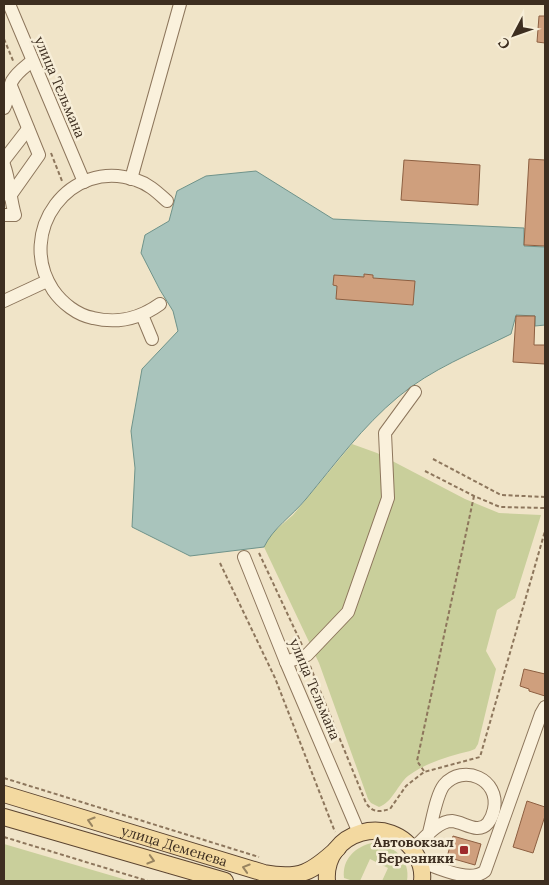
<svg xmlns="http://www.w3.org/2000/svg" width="549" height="885" font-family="Lora,serif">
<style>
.green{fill:#c9cf9b}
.water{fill:#a9c4bc;stroke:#6f938a}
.building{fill:#cf9f7d;stroke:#8d5f41}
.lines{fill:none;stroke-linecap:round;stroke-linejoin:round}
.minor-casing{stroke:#8d765c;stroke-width:14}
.major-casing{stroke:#5b4430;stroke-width:18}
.path{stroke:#8d765c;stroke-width:2;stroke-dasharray:4 2.5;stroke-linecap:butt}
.minor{stroke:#faf1dc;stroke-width:12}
.major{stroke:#f3d9a0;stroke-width:16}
.oneway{stroke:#988460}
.poi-dot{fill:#9e2a2b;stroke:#f7eed8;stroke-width:2}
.labels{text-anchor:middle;stroke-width:5;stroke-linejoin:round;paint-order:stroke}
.street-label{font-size:14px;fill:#3d2e20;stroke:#f7eed8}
.poi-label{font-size:14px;font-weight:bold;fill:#3d2e20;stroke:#f7eed8;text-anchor:end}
</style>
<rect width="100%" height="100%" fill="#f0e4c8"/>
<g class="green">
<path d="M352 444 377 453 465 499 499 513 541 515 515 598 497 610 486 651 496 669 478 744 475 749 470 751C449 756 425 763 408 776 398 784 392 803 379 807L371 803 368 799 319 663 264 547 270 535 293 515Z"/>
<path d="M372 843C393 844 411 859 407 881H382L388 868 370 859 360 881H353L344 878C342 859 355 847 372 843Z"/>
<path d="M4 844 130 881H4Z"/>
</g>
<path class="water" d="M256 171 333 219 524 228V246L545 247V325L535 326V316L516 315 511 334C473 353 431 369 398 397 363 426 335 464 306 499 292 516 273 528 264 547L190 556 132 527 135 468 131 431 142 369 178 331 173 311 160 290 141 253 145 235 169 221 177 191 206 176Z"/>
<g class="building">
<path d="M539 16H545V43L537 42Z"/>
<path d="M529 159 545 160V246L524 245Z"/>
<path d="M404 160 480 165 478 205 401 200Z"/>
<path d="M364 274 373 275V278L415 281 413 305 336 299 337 286 333 285 334 275 364 277Z"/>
<path d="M516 316H535L534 345H545V364L513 362Z"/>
<path d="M524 669 545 674V696L529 691V689L520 686Z"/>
<path d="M527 801 545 807V816L533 853 513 847Z"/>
<path d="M453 836 481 844 475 865 447 857Z"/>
</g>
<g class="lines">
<g class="minor-casing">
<g id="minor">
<path d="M9 4 84 182"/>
<path d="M4 108C9 99 8 90 12 81 17 72 25 67 32 61"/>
<path d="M4 160 28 129"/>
<path d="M4 165C10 181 10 199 15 215H4"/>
<path d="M131 179 180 4"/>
<path d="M4 193 10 196 39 155 11 86"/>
<path d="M4 301 47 281"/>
<path d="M160 304C139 319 118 324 93 318 77 315 62 303 53 290 15 232 70 157 136 180 149 184 158 193 167 201"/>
<path d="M142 315 152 339"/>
<path d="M244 557 286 662 359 833"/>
<path d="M286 662 307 655 348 612 388 498 385 433 415 392"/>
<path d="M413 849C423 840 437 821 452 821 464 822 478 835 488 823 491 819 493 814 494 809 500 779 463 763 444 785 436 795 432 823 428 836"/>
<path d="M419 861C437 867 470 884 485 871L541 714 545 707"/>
</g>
</g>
<g class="major-casing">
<g id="major">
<path id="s1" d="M4 794 264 873C300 880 312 872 338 848"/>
<path d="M4 817 225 881"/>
<path d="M327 881C323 831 392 811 416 855 421 863 423 872 422 881"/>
</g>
</g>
<g class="path">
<path d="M4 39 14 63"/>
<path d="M51 153 62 181"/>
<path d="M433 459 501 495 545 497"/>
<path d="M425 471 474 496 500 507 545 508"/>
<path d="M259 553 302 645"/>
<path d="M220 563 275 678 335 832"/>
<path d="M310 666 366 803C373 813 379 812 390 809L406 786 424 772 480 757 545 531"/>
<path d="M424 771 417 761 474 496"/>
<path d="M4 778 259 857"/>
<path d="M4 837 148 881"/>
</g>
<use href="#minor" class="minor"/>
<use href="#major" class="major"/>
</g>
<defs><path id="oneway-chevron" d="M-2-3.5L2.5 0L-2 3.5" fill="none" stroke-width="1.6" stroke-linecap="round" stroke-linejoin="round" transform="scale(1.25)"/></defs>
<g class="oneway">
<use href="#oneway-chevron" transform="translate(91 821) rotate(-163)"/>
<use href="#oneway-chevron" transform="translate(151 860) rotate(16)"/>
<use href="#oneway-chevron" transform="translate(246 868) rotate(-163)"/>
</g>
<rect class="poi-dot" x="459" y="845" width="10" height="10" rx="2.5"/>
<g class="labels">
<g class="street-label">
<text transform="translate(60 87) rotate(67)" y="5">улица Тельмана</text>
<text transform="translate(315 689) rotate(67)" y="5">улица Тельмана</text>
<text dy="5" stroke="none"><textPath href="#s1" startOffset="178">улица Деменева</textPath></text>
</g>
<g class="poi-label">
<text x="454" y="847">Автовокзал<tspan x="454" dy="16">Березники</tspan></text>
</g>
</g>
<rect width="549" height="885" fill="none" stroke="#3d2e20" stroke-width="10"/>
<g transform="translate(514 35) rotate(229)" stroke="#f7eed8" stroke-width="4" paint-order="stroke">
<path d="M0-4L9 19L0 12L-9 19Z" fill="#3d2e20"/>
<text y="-8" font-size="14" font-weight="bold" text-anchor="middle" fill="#3d2e20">С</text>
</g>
</svg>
